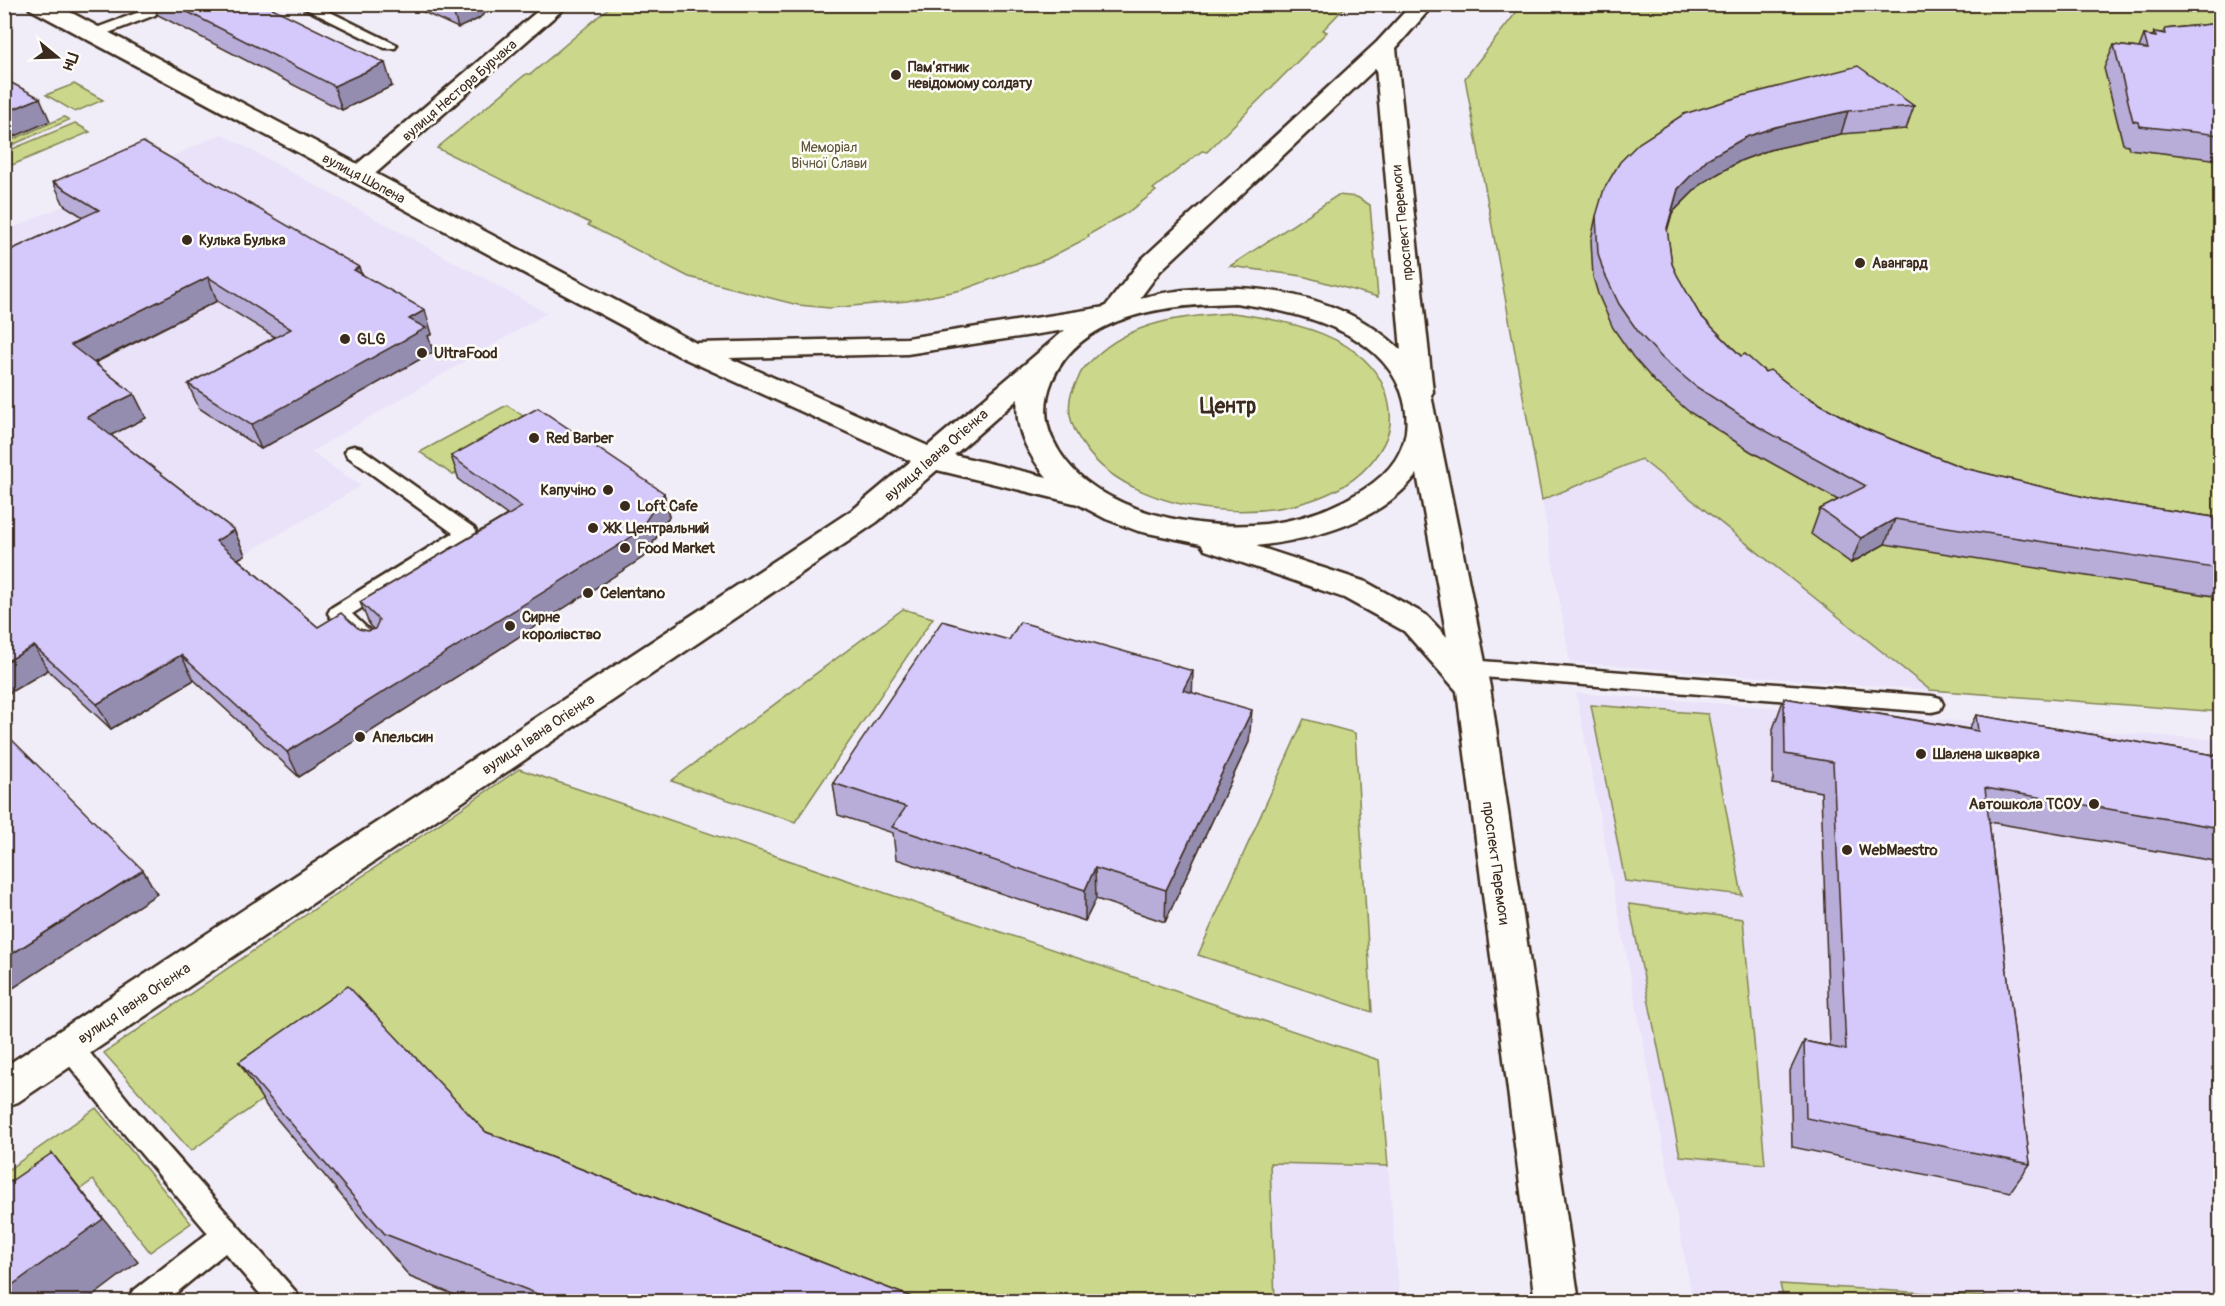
<svg xmlns="http://www.w3.org/2000/svg" width="2225" height="1306" font-family="Pangolin,sans-serif">
<style>
.built{fill:#e9e2f9}
.green{fill:#cbd88b;stroke:#838154;stroke-width:1.5}
.lines{fill:none;stroke-linecap:round;stroke-linejoin:round}
.lane-casing{stroke:#3b2a1e;stroke-width:5}
.street-casing{stroke:#3b2a1e;stroke-width:5}
.secondary-casing{stroke:#3b2a1e;stroke-width:5}
.lane{fill:#fdfcf7;fill-rule:evenodd}
.street{fill:#fdfcf7;fill-rule:evenodd}
.secondary{fill:#fdfcf7;fill-rule:evenodd}
.wall{fill:#b7add8;stroke:#3b2a1e;stroke-width:1.5}
.shaded-wall{fill:#958db0;stroke:#3b2a1e;stroke-width:1.5}
.building{fill:#d5c9fb;stroke:#3b2a1e;stroke-width:1.5}
.poi-dot{fill:#3b2a1e;stroke:#fdfcf7;stroke-width:2}
.labels{text-anchor:middle;stroke-width:5;stroke-linejoin:round;paint-order:stroke}
.far-poi-label{font-size:14px;font-weight:bold;fill:#3b2a1e;stroke:#fdfcf7;text-anchor:start}
.far-street-label{font-size:14px;fill:#3b2a1e;stroke:#fdfcf7}
.far-park-label{font-size:14px;fill:#5f5639;stroke:#fdfcf7}
.poi-label{font-size:15px;font-weight:bold;fill:#3b2a1e;stroke:#fdfcf7;text-anchor:start}
.street-label{font-size:15px;fill:#3b2a1e;stroke:#fdfcf7}
.district-label{font-size:21px;font-weight:bold;fill:#3b2a1e;stroke:#fdfcf7}
</style>
<rect width="100%" height="100%" fill="#f1edf8"/>
<filter id="ink" filterUnits="userSpaceOnUse"><feTurbulence type="fractalNoise" baseFrequency=".0167" numOctaves="2"/><feDisplacementMap in="SourceGraphic" scale="12" xChannelSelector="R" yChannelSelector="G"/><feConvolveMatrix kernelMatrix="1 2 1 2 8 2 1 2 1" color-interpolation-filters="sRGB"/></filter>
<g filter="url(#ink)">
<g class="built">
<path d="M222 134 547 313 311 452 361 486 5 696 4 232Z"/>
<path d="M1641 458 1930 690 1570 662 1542 500Z"/>
<path d="M1576 693 2220 740V1301H2056L1781 1284 1784 1301H1693Z"/>
<path d="M1270 1163 1388 1166 1400 1301H1275Z"/>
</g>
<g class="green">
<path d="M612 5V4L1347 5 1323 30 1327 32 1207 152 1202 151 1153 189 1156 191 1128 212 1088 235 1089 237 1047 259 962 290 907 301 830 308 798 305 689 277 588 225 590 223 437 148 526 74H531Z"/>
<path d="M1522 5H2220V712L1930 690 1641 459 1542 500 1465 78Z"/>
<path d="M74 84 103 100 75 112 46 95Z"/>
<path d="M64 117 69 120 5 148V143Z"/>
<path d="M75 123 90 132 5 168V152Z"/>
<path d="M1338 195 1357 197 1370 205 1378 297 1302 276 1230 266Z"/>
<path d="M1233 313C1286 320 1367 335 1386 393 1395 421 1390 438 1373 460 1315 535 1136 524 1084 446 1075 433 1067 417 1070 400 1070 393 1075 385 1078 379 1081 369 1087 365 1094 358 1132 321 1183 316 1233 313Z"/>
<path d="M507 405 539 427 453 475 420 452Z"/>
<path d="M903 609 933 618 795 822 671 781Z"/>
<path d="M1591 705 1708 714 1742 895 1625 881Z"/>
<path d="M1304 719 1355 733 1372 1012 1198 955Z"/>
<path d="M519 769 1379 1060 1388 1166 1270 1163 1275 1301H862L516 1166 376 1018 191 1151 104 1053Z"/>
<path d="M1629 904 1743 919 1765 1164 1680 1156Z"/>
<path d="M96 1108 191 1223 150 1252 93 1180 5 1243V1172Z"/>
<path d="M1780 1284 2056 1301H1784Z"/>
</g>
<g class="lines">
<g class="lane-casing">
<g id="lane">
<path d="M296 4H314L397 45 395 48H385Z"/>
<path d="M150 8 155 9 157 12 155 15 98 37 93 38 86 34 88 31Z"/>
<path d="M354 446 361 448 474 528 477 533 474 538 352 614 371 632 368 637C353 641 335 626 328 613L331 608 453 533 347 456 345 452 347 448Z"/>
<path d="M1469 660 1932 696 1940 698 1943 704 1940 710 1932 712 1469 676 1462 673 1458 668 1462 663Z"/>
<path d="M69 1035 78 1038 134 1108 296 1292 300 1302H267L225 1253 165 1302H128L132 1292 208 1233 116 1124 60 1054 56 1046 60 1038Z"/>
</g>
</g>
<g class="street-casing">
<path id="street" d="M546 4H569L368 180 359 182 350 180 347 175 350 170Z"/>
</g>
<g class="secondary-casing">
<path id="secondary" d="M28 4H55L696 343 907 338 1105 307 1142 259 1377 42 1412 4H1434L1396 48 1433 392 1431 395 1490 687 1579 1302H1535L1457 691 1404 631 1344 598 1205 550 1201 544 1138 531 1106 519 1078 504 937 470 877 522 18 1102 4 1107V1067L855 508 911 461 679 356 30 9ZM1376 68 1401 350C1334 286 1226 277 1140 298L1160 271ZM1235 303C1293 311 1377 328 1401 391 1416 434 1400 467 1363 490 1329 511 1293 523 1253 525 1186 529 1084 508 1053 440 1044 422 1044 400 1052 381 1081 312 1170 305 1235 303ZM1065 330 928 446 729 358 907 354ZM1018 399C1014 428 1028 455 1047 477L954 455ZM1417 474 1447 637 1426 615 1366 582 1256 546C1314 539 1380 523 1417 474Z"/>
</g>
<use href="#lane" class="lane"/>
<use href="#street" class="street"/>
<use href="#secondary" class="secondary"/>
</g>
<g class="wall">
<path d="M136 4H264L392 86 342 110 158 15 154 7 143 8Z"/>
<path d="M406 4H495L478 19 458 28Z"/>
<path d="M2207 4H2220V17Z"/>
<path d="M2220 23V160L2129 149 2128 145 2123 144 2104 68 2114 45 2139 48 2144 35 2153 36 2154 32 2163 33 2165 29Z"/>
<path d="M1914 106 1906 129 1841 134 1769 150 1740 161 1702 183 1672 213 1667 231 1672 264 1677 275 1700 315 1741 356 1800 393 1863 428 1964 468 2093 499 2220 518V597L1885 544 1851 563 1811 534 1820 509 1838 500 1750 451 1688 411 1655 382 1633 357 1613 328 1598 294 1593 277 1591 240 1596 216 1684 114Z"/>
<path d="M53 182 361 273 432 334 428 336 433 352 261 449 199 408 188 384 275 337 217 301 95 363 134 394 146 418 111 435 234 530 245 555 238 559 318 627 359 629 368 631 373 629 370 626 360 602 507 515 459 480 451 456 664 493 669 517 645 556 630 566 299 777 194 680 111 729 48 670 4 696V253L83 217 64 205Z"/>
<path d="M1192 693 1249 742 1165 922 1096 899 1085 921 896 859 893 833 838 815 833 783Z"/>
<path d="M1784 698 1969 729 1976 715 2220 756V862L1989 822 2030 1164 2010 1192 1792 1147 1790 1071 1804 1041 1830 1046 1821 792 1773 784V729Z"/>
<path d="M239 1062 486 1132 924 1302H472L410 1277 267 1107Z"/>
</g>
<g class="shaded-wall">
<path d="M142 4H153L154 7 143 8Z"/>
<path d="M451 4H495L478 19 458 28Z"/>
<path d="M385 63 392 86 342 110 334 86Z"/>
<path d="M40 98 50 121 4 141V113Z"/>
<path d="M1848 111 1841 134 1769 150 1740 161 1702 183 1672 213 1661 252 1678 189 1707 159 1746 137 1775 127Z"/>
<path d="M359 267 367 291 354 270Z"/>
<path d="M208 277 217 301 83 368 71 345Z"/>
<path d="M425 310 432 334 428 336 433 352 261 449 251 425 409 319Z"/>
<path d="M134 394 146 418 99 441 87 417Z"/>
<path d="M664 493 669 517 645 556 630 566 299 777 287 752Z"/>
<path d="M1895 519 1885 544 1851 563 1861 538Z"/>
<path d="M234 530 245 555 227 565 216 541Z"/>
<path d="M34 646 48 670 4 696V663Z"/>
<path d="M181 655 194 680 111 729 97 704Z"/>
<path d="M1193 671 1192 703 1183 690Z"/>
<path d="M1252 710 1249 742 1165 922 1166 890Z"/>
<path d="M1095 868 1096 899 1085 921V890Z"/>
<path d="M143 870 157 894 4 994V959Z"/>
<path d="M52 1153 138 1262 85 1302H4V1291Z"/>
</g>
<g class="building">
<path d="M172 4H264L385 63 334 86Z"/>
<path d="M2220 23V135L2139 126 2138 122 2133 121 2114 45 2148 49 2144 35 2156 37 2154 32 2166 34 2165 29Z"/>
<path d="M1858 66 1914 106 1848 111 1775 127 1746 137 1707 159 1678 189 1667 228 1672 264 1677 275 1700 315 1741 356 1745 354 1765 372 1770 370 1800 393 1863 428 1964 468 2093 499 2220 518V569L1895 519 1861 538 1820 509 1866 486 1757 426 1695 386 1662 358 1639 333 1619 304 1603 270 1598 253 1596 216 1604 189 1620 162 1639 143 1684 114 1742 96Z"/>
<path d="M4 79 40 98 4 113Z"/>
<path d="M143 142 359 267 354 270 425 310 409 319 426 328 251 425 188 384 291 329 208 277 71 345 134 394 87 417 234 530 216 541 318 627 341 613 359 629 368 631 375 629 379 620 360 602 522 507 451 456 538 408 664 493 639 531 624 542 287 752 181 655 97 704 34 646 4 663V253L99 210 53 182Z"/>
<path d="M942 621 1009 640 1020 622 1193 671 1183 690 1252 710 1166 890 1095 868 1085 890 892 827 906 807 833 783Z"/>
<path d="M1784 698 1978 731 1976 715 2220 756V828L1985 788 2030 1164 1806 1118 1804 1041 1846 1050 1833 762 1785 754Z"/>
<path d="M4 732 143 870 4 959Z"/>
<path d="M348 986 486 1132 924 1302H558L385 1234 239 1062Z"/>
<path d="M52 1153 103 1219 4 1291V1186Z"/>
</g>
</g>
<g class="poi-dot">
<circle cx="896" cy="75" r="6"/>
<circle cx="187" cy="240" r="6"/>
<circle cx="1860" cy="263" r="6"/>
<circle cx="345" cy="339" r="6"/>
<circle cx="422" cy="353" r="6"/>
<circle cx="534" cy="438" r="6"/>
<circle cx="608" cy="490" r="6"/>
<circle cx="625" cy="506" r="6"/>
<circle cx="593" cy="528" r="6"/>
<circle cx="625" cy="548" r="6"/>
<circle cx="588" cy="593" r="6"/>
<circle cx="510" cy="626" r="6"/>
<circle cx="360" cy="737" r="6"/>
<circle cx="1921" cy="754" r="6"/>
<circle cx="2094" cy="804" r="6"/>
<circle cx="1847" cy="850" r="6"/>
</g>
<g class="labels">
<g class="far-poi-label">
<text x="908" y="72">Пам’ятник<tspan x="908" dy="16">невідомому солдату</tspan></text>
<text x="199" y="245">Кулька Булька</text>
<text x="1872" y="268">Авангард</text>
</g>
<g class="far-street-label">
<text transform="translate(459 90) rotate(-41)" y="5">вулиця Нестора Бурчака</text>
<text transform="translate(364 178) rotate(28)" y="5">вулиця Шопена</text>
<text transform="translate(1402 223) rotate(-96)" y="5">проспект Перемоги</text>
</g>
<g class="far-park-label">
<text x="829" y="152">Меморіал<tspan x="829" dy="16">Вічної Слави</tspan></text>
</g>
<g class="poi-label">
<text x="357" y="344">GLG</text>
<text x="434" y="358">UltraFood</text>
<text x="546" y="443">Red Barber</text>
<text x="596" y="495" text-anchor="end">Капучіно</text>
<text x="637" y="511">Loft Cafe</text>
<text x="605" y="533">ЖК Центральний</text>
<text x="637" y="553">Food Market</text>
<text x="600" y="598">Celentano</text>
<text x="522" y="622">Сирне<tspan x="522" dy="17">королівство</tspan></text>
<text x="372" y="742">Апельсин</text>
<text x="1933" y="759">Шалена шкварка</text>
<text x="2082" y="809" text-anchor="end">Автошкола ТСОУ</text>
<text x="1859" y="855">WebMaestro</text>
</g>
<g class="street-label">
<text transform="translate(936 455) rotate(-41)" y="5">вулиця Івана Огієнка</text>
<text transform="translate(538 734) rotate(-34)" y="5">вулиця Івана Огієнка</text>
<text transform="translate(1496 863) rotate(82)" y="5">проспект Перемоги</text>
<text transform="translate(134 1003) rotate(-34)" y="5">вулиця Івана Огієнка</text>
</g>
<g class="district-label">
<text x="1228" y="413">Центр</text>
</g>
</g>
<rect width="2225" height="1306" fill="none" stroke="#fdfcf7" stroke-width="24"/>
<rect x="12" y="12" width="2201" height="1282" fill="none" stroke="#3b2a1e" stroke-width="2" filter="url(#ink)"/>
<g transform="translate(57 57) rotate(109)" stroke="#fdfcf7" stroke-width="4.5" paint-order="stroke">
<path d="M0-4.5L10 22L0 15L-10 22Z" fill="#3b2a1e"/>
<text y="-9" font-size="16" font-weight="bold" text-anchor="middle" fill="#3b2a1e">Пн</text>
</g>
</svg>
